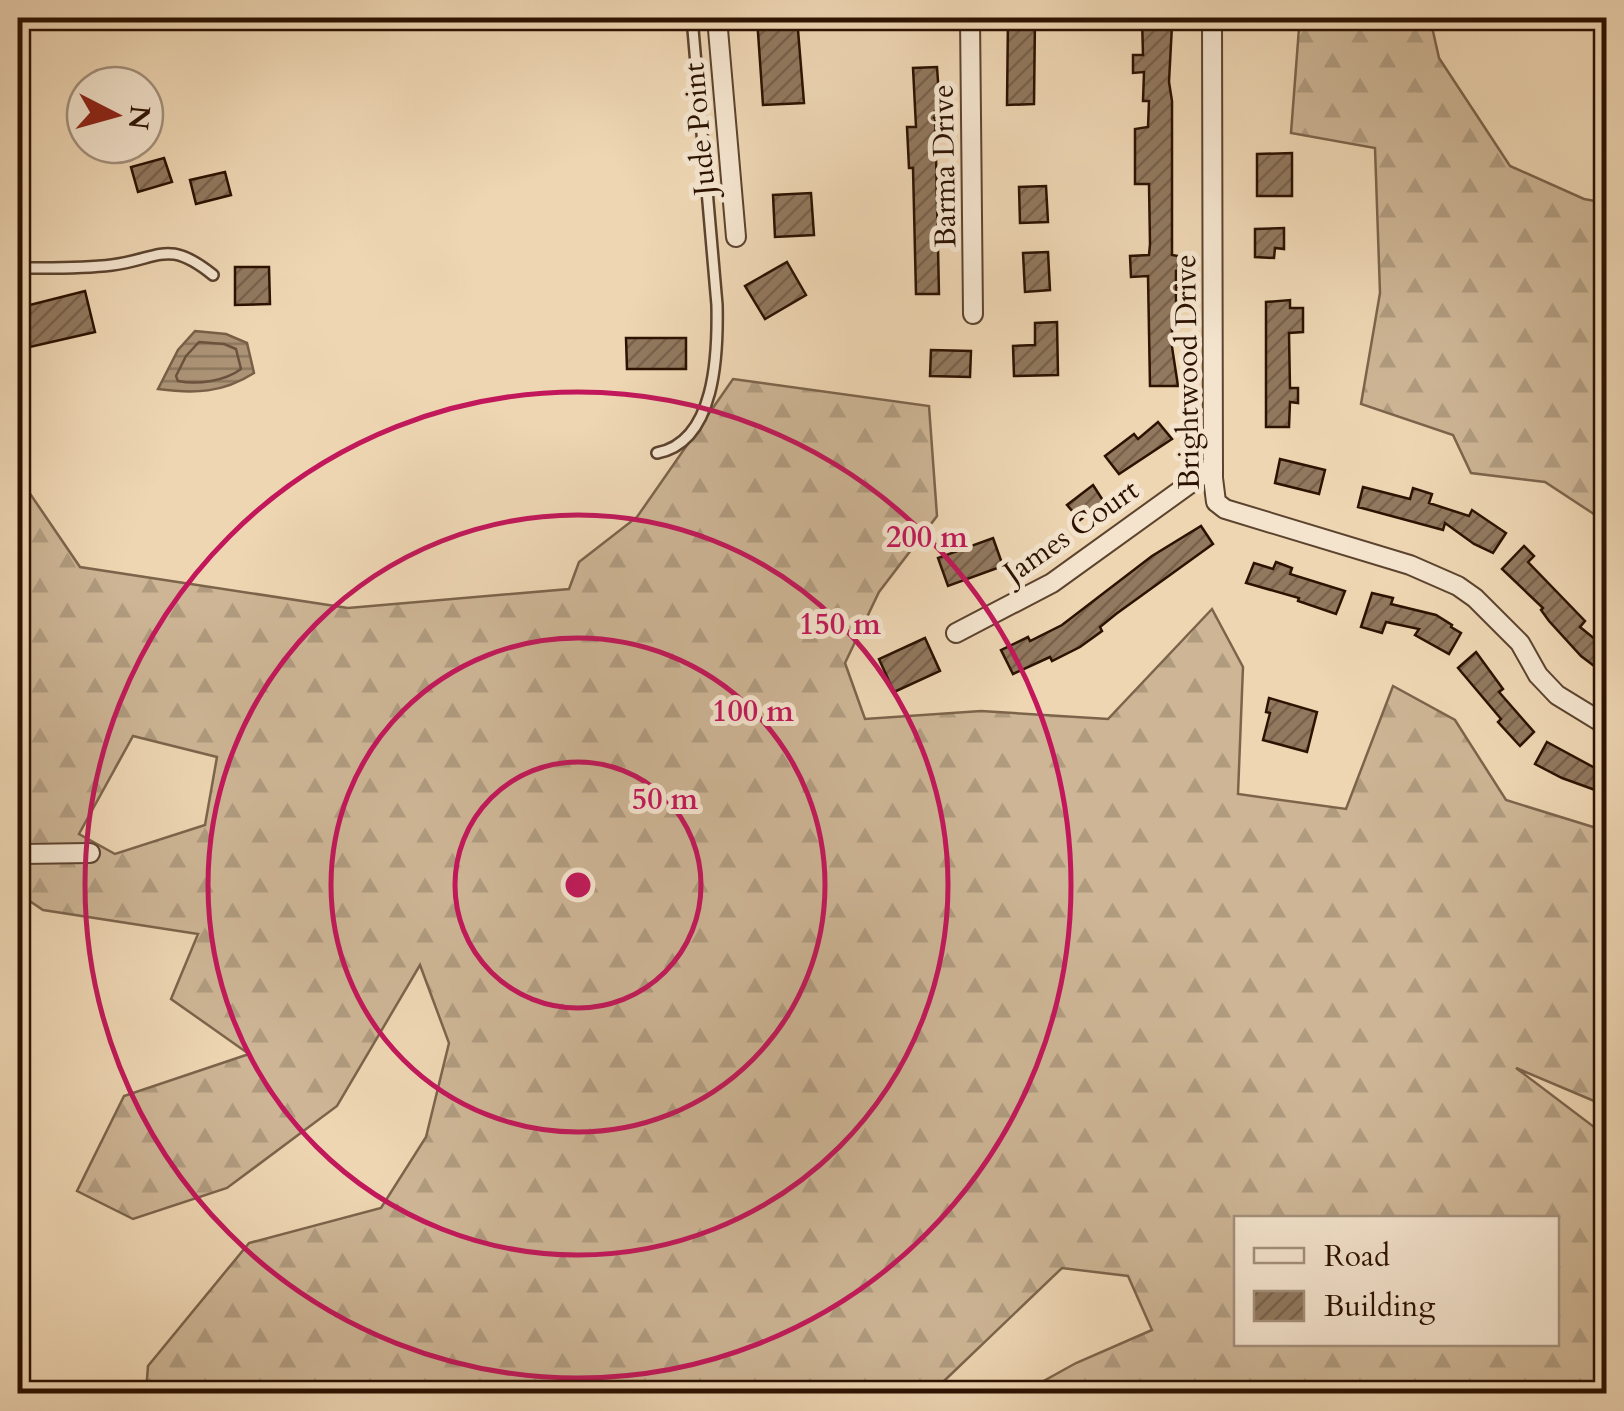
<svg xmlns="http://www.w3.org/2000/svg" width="1624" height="1411" font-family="Cardo,serif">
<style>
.forest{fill:url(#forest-firs);stroke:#7c644b;stroke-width:2.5;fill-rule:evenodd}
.water{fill:url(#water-rules);stroke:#795f47;stroke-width:2.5}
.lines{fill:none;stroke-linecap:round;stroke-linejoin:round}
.shore{stroke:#6c523c;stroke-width:2.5}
.building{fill:url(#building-hatch);stroke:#2c1201;stroke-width:2.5}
.service-casing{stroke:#5c432e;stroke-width:14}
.minor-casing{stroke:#5c432e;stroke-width:22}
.service{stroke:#f4e4ce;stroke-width:9}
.minor{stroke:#f4e4ce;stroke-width:18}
.ring{fill:none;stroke:#c2185b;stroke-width:5}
.labels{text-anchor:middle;stroke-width:10;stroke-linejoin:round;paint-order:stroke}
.street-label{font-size:30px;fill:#2c1201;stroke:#f4e4ce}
.centre{fill:#c2185b;stroke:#f4e4ce;stroke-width:5}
.ring-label{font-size:30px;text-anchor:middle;font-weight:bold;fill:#c2185b;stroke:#f4e4ce;stroke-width:10;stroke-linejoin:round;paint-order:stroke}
</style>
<defs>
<pattern id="forest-firs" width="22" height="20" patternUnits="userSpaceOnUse" patternTransform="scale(2.5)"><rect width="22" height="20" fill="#cdb595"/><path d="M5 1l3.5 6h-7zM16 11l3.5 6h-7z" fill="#b09b7f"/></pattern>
<pattern id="water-rules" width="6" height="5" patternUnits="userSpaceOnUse" patternTransform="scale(2.5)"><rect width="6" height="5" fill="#ac9376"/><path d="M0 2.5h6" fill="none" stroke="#8c775e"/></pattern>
<pattern id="building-hatch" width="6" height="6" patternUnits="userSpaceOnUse" patternTransform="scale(2.5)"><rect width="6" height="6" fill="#91785e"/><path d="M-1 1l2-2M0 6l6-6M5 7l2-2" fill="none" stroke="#77614b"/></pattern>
</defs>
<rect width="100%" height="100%" fill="#eed6b3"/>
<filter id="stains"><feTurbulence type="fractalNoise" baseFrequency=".002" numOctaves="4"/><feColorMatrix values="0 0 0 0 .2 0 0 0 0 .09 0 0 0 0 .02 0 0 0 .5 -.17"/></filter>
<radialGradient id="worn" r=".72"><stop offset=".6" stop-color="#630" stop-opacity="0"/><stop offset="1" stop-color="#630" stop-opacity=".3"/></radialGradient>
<g class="forest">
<path d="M1341 18H1430L1439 58 1510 166 1584 199 1606 203V522L1545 482 1471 473 1453 435 1361 404 1380 293 1375 148 1291 133 1299 28Z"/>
<path d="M733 379 929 406 937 516 879 592 845 663 865 719 981 711 1108 719 1212 609 1243 667 1238 794 1346 809 1393 686 1455 720 1506 800 1606 831V1106L1516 1068 1606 1136V1393H1022L1076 1363 1152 1330 1128 1276 1062 1268 945 1380 970 1393H146L148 1366 249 1243 381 1208 426 1137 449 1043 420 965 337 1106 227 1188 133 1219 77 1191 124 1096 249 1054 171 999 198 934 43 910 18 893V476L80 567 348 608 569 589 579 562 637 517ZM133 736 217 757 205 825 115 854 79 834ZM1236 1218H1556V1344H1236Z"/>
</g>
<path class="water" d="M195 331 226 334 247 343 254 373C223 393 194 394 158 389L178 350Z"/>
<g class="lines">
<path class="shore" d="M199 342 224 344 236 349 241 369C225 381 198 385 178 381L176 376 186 356Z"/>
</g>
<g class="building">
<path d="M757 18H797L804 103 763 105Z"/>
<path d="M1008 18H1035L1034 104 1007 105Z"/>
<path d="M1142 18H1165V26L1172 25 1169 82 1172 101V255L1178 256V271H1176V322L1172 323V347L1178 386H1150L1148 276 1131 277 1130 256 1149 255 1150 244 1149 184H1135V129L1148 127 1149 101H1143L1144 72 1133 73V55H1143Z"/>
<path d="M937 67 940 110 935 111 939 294H916L913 168H909L907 127H916L913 68Z"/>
<path d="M1292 153V196H1257V154Z"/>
<path d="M164 158 172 182 138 192 131 167Z"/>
<path d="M225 172 231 195 196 204 190 180Z"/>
<path d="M1046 186 1048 222 1020 223 1019 187Z"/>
<path d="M811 193 814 235 775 237 773 195Z"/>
<path d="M1284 228V249L1275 248 1274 258 1255 257V229Z"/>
<path d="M1048 252 1050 290 1025 292 1023 253Z"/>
<path d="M787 262 806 295 765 319 745 286Z"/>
<path d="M235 267H269L270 304 235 305Z"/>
<path d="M85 291 95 332 21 349 18 308Z"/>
<path d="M1290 300V308H1303V332L1289 333 1290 388H1298V403L1290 402 1289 427H1266V302Z"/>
<path d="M1057 322 1058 375 1014 376 1013 346 1035 345V323Z"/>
<path d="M626 338H686V369H627Z"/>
<path d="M931 350 971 351 970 377 930 376Z"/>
<path d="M1158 422 1172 439 1119 474 1105 456 1134 434 1138 439Z"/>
<path d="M1280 459 1325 470 1319 494 1275 483Z"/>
<path d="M1093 485 1104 502 1080 520 1067 505Z"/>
<path d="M1363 487 1410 499 1413 488 1432 494 1429 503 1469 516 1472 510 1506 533 1493 553 1474 544 1445 523 1443 530 1358 507Z"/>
<path d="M1201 526 1213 544 1116 614 1100 627 1102 631 1080 647 1052 661 1050 657 1013 674 1001 650 1028 637 1030 641 1062 625 1152 556Z"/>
<path d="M993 538 1003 566 948 586 938 558Z"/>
<path d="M1524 546 1534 556 1528 562 1585 621 1580 627 1606 648V675L1581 656 1549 621 1541 610 1543 608 1502 569Z"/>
<path d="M1276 562 1292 568 1290 574 1345 591 1336 614 1298 601 1299 598 1246 583 1254 563 1273 569Z"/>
<path d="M1372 593 1393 598 1391 604 1436 615 1452 625 1451 627 1461 633 1449 654 1415 635 1419 629 1386 622 1382 633 1361 627Z"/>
<path d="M925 638 940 671 894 692 879 659Z"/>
<path d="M1476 652 1503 689 1499 692 1534 732 1520 746 1498 722 1501 719 1458 668Z"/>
<path d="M1269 698 1317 712 1307 752 1263 740 1270 713 1266 712Z"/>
<path d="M1547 742 1606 774V794L1562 778 1535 764Z"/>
</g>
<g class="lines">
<g class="service-casing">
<g id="service">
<path d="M18 268C49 268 80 269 112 265 160 259 167 238 213 275"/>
<path d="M657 453C716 442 718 353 717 305L692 18"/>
</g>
</g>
<g class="minor-casing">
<g id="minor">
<path d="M717 18 736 237"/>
<path d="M970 18 973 314"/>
<path d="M1212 18 1213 478 1216 502 1225 509 1410 565 1458 586 1475 598 1520 643 1538 675 1557 695 1606 725"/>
<path d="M956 633 1052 583 1213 467"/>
<path d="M18 858 22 854 90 853"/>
</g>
</g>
<use href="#service" class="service"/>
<use href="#minor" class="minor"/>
</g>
<g class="ring">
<circle cx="578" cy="885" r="123"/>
<circle cx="578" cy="885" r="247"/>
<circle cx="578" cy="885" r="370"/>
<circle cx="578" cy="885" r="493"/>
</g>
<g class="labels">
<g class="street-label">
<text transform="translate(699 129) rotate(-95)" y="10">Jude Point</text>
<text transform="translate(944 166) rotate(-91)" y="10">Barma Drive</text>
<text transform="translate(1187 372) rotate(-91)" y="10">Brightwood Drive</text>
<text transform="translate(1071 531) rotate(-35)" y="10">James Court</text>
</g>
</g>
<circle cx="578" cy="885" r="15" class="centre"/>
<g class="ring-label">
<text x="927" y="547">200 m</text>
<text x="840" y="634">150 m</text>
<text x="753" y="721">100 m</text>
<text x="665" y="809">50 m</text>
</g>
<rect width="1624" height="1411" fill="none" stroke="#eed6b3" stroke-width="60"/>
<rect x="20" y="20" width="1584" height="1371" fill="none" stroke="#2c1201" stroke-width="5"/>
<rect x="30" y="30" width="1564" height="1351" fill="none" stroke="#2c1201" stroke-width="2.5"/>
<rect x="1234" y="1216" width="325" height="130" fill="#f4e4ce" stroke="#a4907c" stroke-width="2.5"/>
<rect x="1254" y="1248" width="50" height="15" fill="#f4e4ce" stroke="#a4907c" stroke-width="2.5"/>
<text x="1324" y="1266" font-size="30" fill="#2c1201">Road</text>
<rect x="1254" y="1291" width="50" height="30" fill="url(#building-hatch)" stroke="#a4907c" stroke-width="2.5"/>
<text x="1324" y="1316" font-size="30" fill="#2c1201">Building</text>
<g transform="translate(115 115) rotate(96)"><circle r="48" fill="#f4e4ce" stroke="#a4907c" stroke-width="2.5"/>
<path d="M0-8L18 38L0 25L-18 38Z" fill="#8f2418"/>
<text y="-15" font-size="28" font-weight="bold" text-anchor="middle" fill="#2c1201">N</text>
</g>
<rect width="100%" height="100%" filter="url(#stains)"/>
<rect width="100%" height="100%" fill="url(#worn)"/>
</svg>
